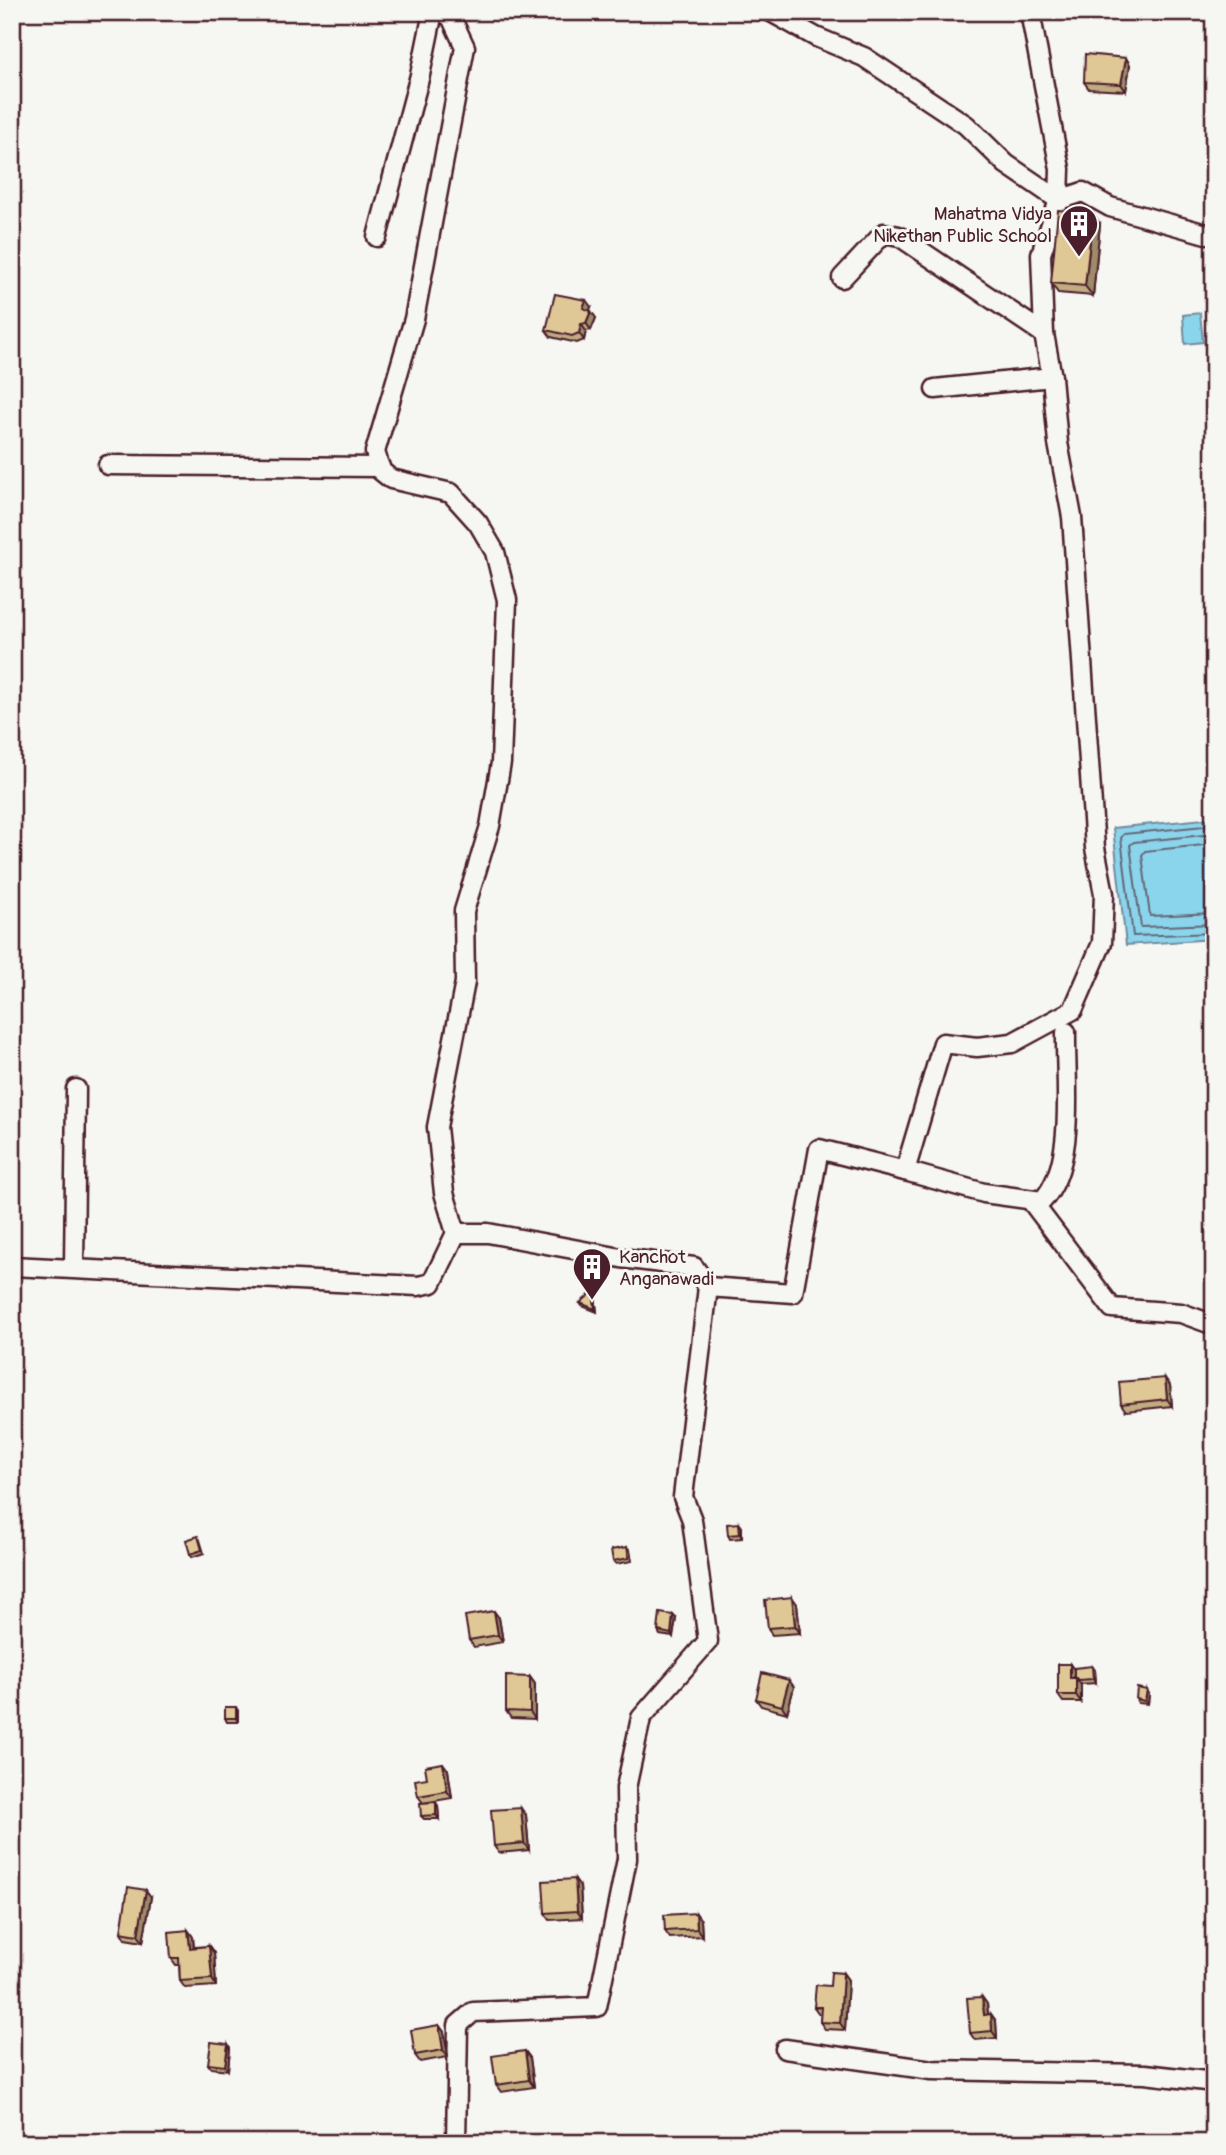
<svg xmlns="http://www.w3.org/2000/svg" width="1226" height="2155" font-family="Pangolin,sans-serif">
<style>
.water{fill:#8bd5ec;stroke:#718c9f;stroke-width:2}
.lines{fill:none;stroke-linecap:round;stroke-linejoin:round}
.shore{stroke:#646878;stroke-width:2}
.street-casing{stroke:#4a1f2b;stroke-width:23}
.street{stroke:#f6f6f2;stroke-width:18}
.wall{fill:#c1ab81;stroke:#4a1f2b;stroke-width:2}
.shaded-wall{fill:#9d8b69;stroke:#4a1f2b;stroke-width:2}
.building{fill:#e0c796;stroke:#4a1f2b;stroke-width:2}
.labels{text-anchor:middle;stroke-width:6;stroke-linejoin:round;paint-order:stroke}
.poi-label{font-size:19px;fill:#4a1f2b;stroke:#f6f6f2;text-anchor:end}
</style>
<rect width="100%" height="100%" fill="#f6f6f2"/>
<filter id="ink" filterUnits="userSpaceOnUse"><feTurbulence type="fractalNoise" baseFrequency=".0143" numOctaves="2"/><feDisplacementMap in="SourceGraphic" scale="14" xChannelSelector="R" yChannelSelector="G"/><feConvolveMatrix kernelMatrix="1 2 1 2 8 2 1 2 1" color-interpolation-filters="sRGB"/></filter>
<g filter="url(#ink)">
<g class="water">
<path d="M1200 313 1203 342 1185 344 1183 315Z"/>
<path d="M1214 818V939L1126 945 1113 828Z"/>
</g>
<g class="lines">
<g class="shore">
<path d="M1214 825 1124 834 1121 838 1133 936 1214 933"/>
<path d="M1214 834 1134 842 1130 845 1141 927 1214 924"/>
<path d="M1214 844 1145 851 1142 855 1150 916 1214 913"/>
</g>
<g class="street-casing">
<g id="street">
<path d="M442 12 451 17 465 47 414 319 375 452 381 471 391 479 451 493 478 523 495 552 507 600 501 763 490 826 464 911 465 982 437 1127 444 1193 456 1233H488L621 1258 694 1267 708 1287"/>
<path d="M771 12 816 37 864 57 966 125 1006 164 1059 200 1060 169 1030 12"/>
<path d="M377 237 420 75 433 12"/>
<path d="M842 278 884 233 899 236 1044 334 1041 254 1059 200 1083 192 1110 207 1206 234 1214 233"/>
<path d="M935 389 1052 377"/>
<path d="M108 465 380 467"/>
<path d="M905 1171 984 1193 1042 1201C1077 1165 1065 1081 1066 1032"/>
<path d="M1032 1202 1112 1308 1181 1313 1214 1325"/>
<path d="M12 1266 418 1286 432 1283 456 1233"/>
<path d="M74 1267 76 1089"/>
<path d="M785 2049 932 2070 1145 2074 1214 2082"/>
<path d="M456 2143 458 2025 473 2012 597 2007 627 1859 626 1788 641 1718 708 1641 692 1520 683 1497 708 1287 793 1293 819 1149 905 1171 943 1043 977 1047 1012 1043 1073 1010 1102 943 1104 894 1095 848 1072 517 1058 443 1052 377 1044 334"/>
</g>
</g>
<use href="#street" class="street"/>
</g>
<g class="wall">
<path d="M1095 12H1121L1098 18Z"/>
<path d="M1126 58 1130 65 1126 91 1089 89 1084 82Z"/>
<path d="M1100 224 1093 296 1058 293 1051 283Z"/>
<path d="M591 307 589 311 596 318 591 330 586 331 584 340 577 343 551 337 546 330Z"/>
<path d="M595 1296 597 1312 582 1306 580 1303Z"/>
<path d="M1170 1385 1172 1406 1126 1411 1121 1404Z"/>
<path d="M739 1523 742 1527V1538L730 1539 728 1535Z"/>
<path d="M200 1540 204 1553 192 1557 190 1554Z"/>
<path d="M627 1547 630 1550 632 1561 616 1564 613 1561Z"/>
<path d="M792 1597 797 1604 800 1633 772 1635 768 1628Z"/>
<path d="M499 1618 503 1642 474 1647 469 1640Z"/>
<path d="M676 1618 673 1637 660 1635 658 1631Z"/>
<path d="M1092 1666 1095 1670 1096 1683 1080 1684 1081 1702H1063L1058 1695Z"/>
<path d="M530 1677 535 1684V1719L511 1718 506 1711Z"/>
<path d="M794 1687 787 1713 761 1706 756 1699Z"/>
<path d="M1149 1694 1148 1704 1138 1703 1136 1699Z"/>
<path d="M238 1711V1722H227L225 1718Z"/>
<path d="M448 1770 452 1798 423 1803 418 1796Z"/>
<path d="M438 1806 439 1819H424L421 1816Z"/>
<path d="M526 1815 529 1850 499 1853 494 1846Z"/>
<path d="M580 1886 582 1918 550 1920 545 1913Z"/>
<path d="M151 1897 143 1942 125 1939 121 1932Z"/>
<path d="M701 1920 702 1936 670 1938 665 1931Z"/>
<path d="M188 1930 193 1937 194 1947 209 1946 214 1953 216 1986 185 1988 180 1981 179 1965H176L171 1958Z"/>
<path d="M843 1973 848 1980 845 2030 825 2029 820 2022 821 2014H819L814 2007 830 1986Z"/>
<path d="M982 1997 987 2004 988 2014H991L996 2021 997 2038 975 2040 970 2033Z"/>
<path d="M439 2025 444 2032 448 2057 420 2062 415 2055Z"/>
<path d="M228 2044 230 2048 228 2070 211 2068 208 2064Z"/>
<path d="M525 2051 530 2058 534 2087 501 2092 496 2085Z"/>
</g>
<g class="shaded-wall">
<path d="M1126 58 1130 65 1126 91 1121 84Z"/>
<path d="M1093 213 1100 224 1093 296 1085 286Z"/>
<path d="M586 300 591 307 588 315 583 308Z"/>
<path d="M591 311 596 318 591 330 586 323Z"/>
<path d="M581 324 586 331 584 340 579 333Z"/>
<path d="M593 1292 595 1296 597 1312 595 1309Z"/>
<path d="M1165 1378 1170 1385 1172 1406 1167 1399Z"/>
<path d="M739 1523 742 1527V1538L740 1534Z"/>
<path d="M792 1597 797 1604 800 1633 795 1626Z"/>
<path d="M494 1611 499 1618 503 1642 498 1635Z"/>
<path d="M673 1615 676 1618 673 1637 671 1634Z"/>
<path d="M1070 1664 1075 1671V1685L1070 1678Z"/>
<path d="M1092 1666 1095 1670 1096 1683 1093 1679Z"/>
<path d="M530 1677 535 1684V1719L530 1712Z"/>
<path d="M1076 1678 1081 1685V1702L1076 1695Z"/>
<path d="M789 1680 794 1687 787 1713 782 1706Z"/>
<path d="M1147 1690 1149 1694 1148 1704 1145 1701Z"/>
<path d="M236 1707 238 1711V1722L236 1718Z"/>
<path d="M443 1763 448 1770 452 1798 447 1791Z"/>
<path d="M436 1802 438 1806 439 1819 436 1815Z"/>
<path d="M521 1808 526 1815 529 1850 524 1843Z"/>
<path d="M575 1879 580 1886 582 1918 577 1911Z"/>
<path d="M146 1890 151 1897 143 1942 138 1935Z"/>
<path d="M696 1913 701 1920 702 1936 697 1929Z"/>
<path d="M188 1930 193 1937 194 1955 190 1948Z"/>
<path d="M209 1946 214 1953 216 1986 212 1979Z"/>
<path d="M843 1973 848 1980 845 2030 840 2023Z"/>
<path d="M982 1997 987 2004 989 2022 984 2015Z"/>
<path d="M991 2014 996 2021 997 2038 992 2031Z"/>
<path d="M439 2025 444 2032 448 2057 443 2050Z"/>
<path d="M228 2044 230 2048 228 2070 225 2066Z"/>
<path d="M525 2051 530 2058 534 2087 529 2080Z"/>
</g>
<g class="building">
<path d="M1085 54 1126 58 1121 84 1084 82Z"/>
<path d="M1058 210 1093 213 1085 286 1051 283Z"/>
<path d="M555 294 586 300 583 308 591 311 586 323 581 324 579 333 572 336 546 330Z"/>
<path d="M593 1292 595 1309 580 1303Z"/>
<path d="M1165 1378 1167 1399 1121 1404 1119 1382Z"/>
<path d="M739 1523 740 1534 728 1535 727 1524Z"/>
<path d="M198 1536 202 1550 190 1554 186 1540Z"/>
<path d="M627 1547 629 1558 613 1561 611 1550Z"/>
<path d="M792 1597 795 1626 768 1628 765 1600Z"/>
<path d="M494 1611 498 1635 469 1640 465 1616Z"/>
<path d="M660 1613 673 1615 671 1634 658 1631Z"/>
<path d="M1058 1664H1070V1678H1076V1695H1058Z"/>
<path d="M1092 1666 1093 1679 1078 1680 1076 1678H1074V1668Z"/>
<path d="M762 1673 789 1680 782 1706 756 1699Z"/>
<path d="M506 1676 530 1677V1712L506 1711Z"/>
<path d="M1137 1688 1147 1690 1145 1701 1136 1699Z"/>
<rect x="225" y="1707" width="11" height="11"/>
<path d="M443 1763 447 1791 418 1796 415 1780 427 1778 425 1766Z"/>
<path d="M436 1802V1815L421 1816 420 1803Z"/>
<path d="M521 1808 524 1843 494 1846 491 1810Z"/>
<path d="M575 1879 577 1911 545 1913 543 1881Z"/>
<path d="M128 1887 146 1890 138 1935 121 1932Z"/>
<path d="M696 1913 697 1929 665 1931 664 1915Z"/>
<path d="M188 1930 190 1948 209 1946 212 1979 180 1981 179 1958H171L169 1932Z"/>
<path d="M831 1972 843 1973 840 2023 820 2022 821 2007H814L816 1985 830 1986Z"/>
<path d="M982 1997 984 2015 991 2014 992 2031 970 2033 967 1998Z"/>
<path d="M439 2025 443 2050 415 2055 411 2030Z"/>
<path d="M211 2042 228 2044 225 2066 208 2064Z"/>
<path d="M525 2051 529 2080 496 2085 492 2056Z"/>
</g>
</g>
<defs>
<g id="building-pin" transform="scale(2.0125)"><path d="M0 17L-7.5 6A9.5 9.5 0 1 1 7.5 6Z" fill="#4a1f2b" stroke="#f6f6f2"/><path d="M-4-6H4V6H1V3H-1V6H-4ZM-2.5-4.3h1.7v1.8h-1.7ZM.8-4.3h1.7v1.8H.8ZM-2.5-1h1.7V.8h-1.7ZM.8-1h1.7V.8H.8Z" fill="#fff"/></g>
</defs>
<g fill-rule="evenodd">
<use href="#building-pin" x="1079" y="224"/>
<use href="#building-pin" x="592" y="1267"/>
</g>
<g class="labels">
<g class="poi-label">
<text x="1052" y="220">Mahatma Vidya<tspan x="1052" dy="22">Nikethan Public School</tspan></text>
<text x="619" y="1263" text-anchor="start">Kanchot<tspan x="619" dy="22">Anganawadi</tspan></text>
</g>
</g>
<rect width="1226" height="2155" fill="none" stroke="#f6f6f2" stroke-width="42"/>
<rect x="21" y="21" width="1184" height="2113" fill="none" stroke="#4a1f2b" stroke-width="2.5" filter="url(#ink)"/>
</svg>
